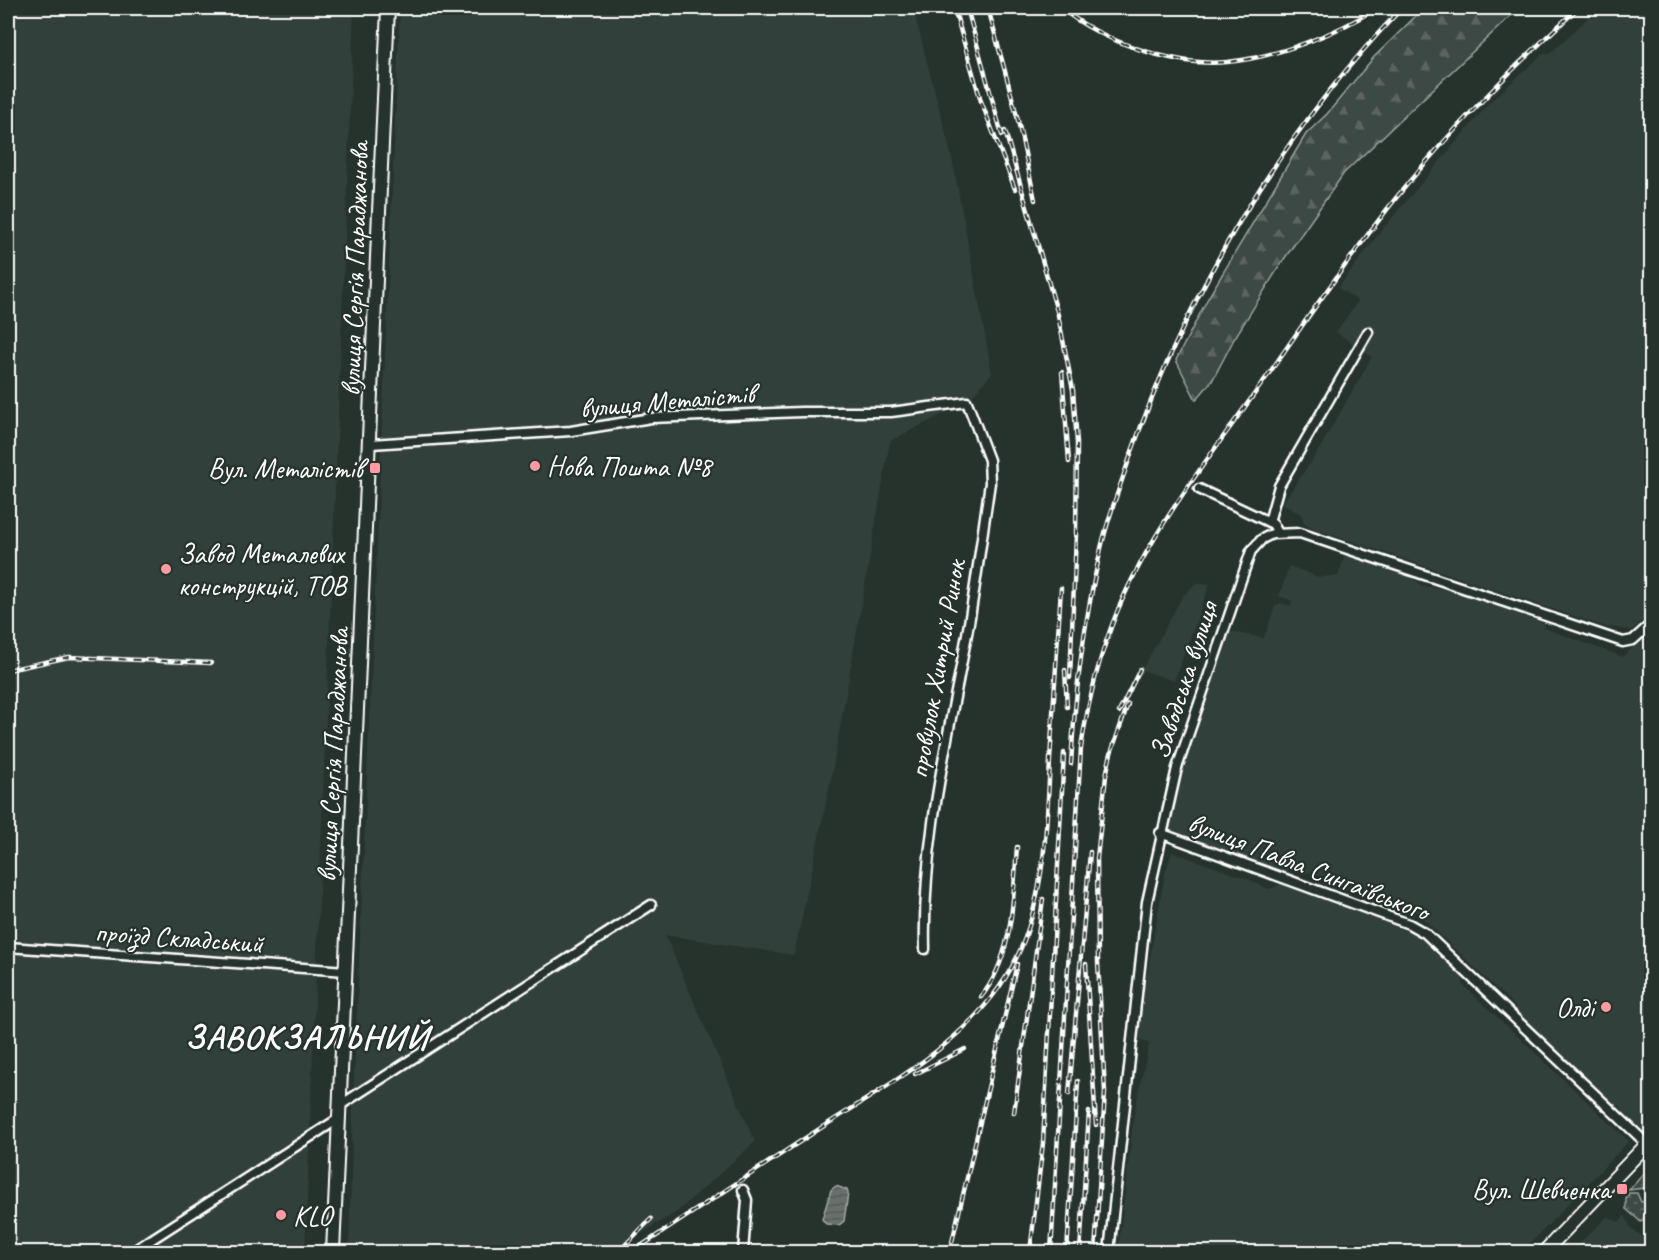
<svg xmlns="http://www.w3.org/2000/svg" width="1659" height="1260" font-family="Caveat,sans-serif">
<style>
.built{fill:#333f3a}
.grass{fill:url(#grass-dots);stroke:#9ea4a2;stroke-width:1.5}
.forest{fill:url(#forest-firs);stroke:#9ea4a2;stroke-width:1.5}
.water{fill:url(#water-rules);stroke:#a4a9a7;stroke-width:1.5}
.lines{fill:none;stroke-linecap:round;stroke-linejoin:round}
.street-casing{stroke:#fff;stroke-width:13}
.secondary-casing{stroke:#fff;stroke-width:16}
.street{stroke:#26332d;stroke-width:8}
.secondary{stroke:#26332d;stroke-width:12}
.rail-casing{stroke:#fff;stroke-width:4.5}
.rail{stroke:#26332d;stroke-width:2;stroke-dasharray:7;stroke-linecap:butt}
.poi-dot{fill:#ff9aa2;stroke:#26332d;stroke-width:2}
.labels{text-anchor:middle;stroke-width:4.5;stroke-linejoin:round;paint-order:stroke}
.street-label{font-size:28px;fill:#fff;stroke:#26332d}
.poi-label{font-size:28px;fill:#fff;stroke:#26332d;text-anchor:start}
.district-label{font-size:34px;font-weight:bold;letter-spacing:1.5px;fill:#fff;stroke:#26332d}
</style>
<defs>
<pattern id="grass-dots" width="8" height="8" patternUnits="userSpaceOnUse" patternTransform="scale(1.5)"><rect width="8" height="8" fill="#3e4944"/><path d="M2 2h.1M6 6h.1" fill="none" stroke="#5b6460" stroke-width="1.8" stroke-linecap="round"/></pattern>
<pattern id="forest-firs" width="22" height="20" patternUnits="userSpaceOnUse" patternTransform="scale(1.5)"><rect width="22" height="20" fill="#3e4944"/><path d="M5 1l3.5 6h-7zM16 11l3.5 6h-7z" fill="#5b6460"/></pattern>
<pattern id="water-rules" width="6" height="5" patternUnits="userSpaceOnUse" patternTransform="scale(1.5)"><rect width="6" height="5" fill="#67706c"/><path d="M0 2.5h6" fill="none" stroke="#575a59"/></pattern>
</defs>
<rect width="100%" height="100%" fill="#26332d"/>
<filter id="ink" filterUnits="userSpaceOnUse"><feTurbulence type="fractalNoise" baseFrequency=".0167" numOctaves="2"/><feDisplacementMap in="SourceGraphic" scale="12" xChannelSelector="R" yChannelSelector="G"/><feConvolveMatrix kernelMatrix="1 2 1 2 8 2 1 2 1" color-interpolation-filters="sRGB"/></filter>
<g filter="url(#ink)">
<g class="built">
<path d="M8 8H354L305 1252H8Z"/>
<path d="M400 8H913L952 158 992 373 967 402 890 441 831 779 794 955 665 935 755 1142 677 1212 609 1252H349L353 1102Z"/>
<path d="M1599 8H1651V612L1632 630 1606 627 1315 529 1304 523 1301 514 1282 504 1317 453 1372 357 1336 332 1358 301 1338 288 1381 231 1491 101 1545 52 1548 55Z"/>
<path d="M1345 554 1412 577 1422 586 1452 590 1482 600 1545 624 1544 628 1623 657 1651 629V1126L1646 1132 1639 1131 1623 1116 1620 1105 1613 1106 1571 1066 1514 1010 1516 1007 1413 909 1406 911 1324 882 1323 878 1308 872 1305 874 1291 869 1286 872 1256 862 1172 830 1168 825 1196 724H1199L1210 690 1206 688 1226 631 1264 638 1275 606 1280 603 1291 606 1292 601 1279 596 1289 566 1319 577 1338 576Z"/>
<path d="M1196 583 1210 584 1174 681 1142 670 1182 597Z"/>
<path d="M1172 852 1248 879 1261 886 1270 889 1281 884 1289 886 1390 923 1421 938 1463 975V985L1629 1141 1522 1252H1118L1134 1115 1149 1044 1136 1037 1140 985 1145 986 1165 873Z"/>
<path d="M1608 1216 1618 1222 1625 1216 1632 1230 1651 1241V1252H1570Z"/>
</g>
<g class="grass">
<path d="M1647 1170 1651 1171V1187L1629 1190Z"/>
<path d="M1629 1193H1637L1641 1202 1651 1200V1208L1641 1222 1626 1209V1199Z"/>
</g>
<path class="forest" d="M1424 8H1519L1344 173 1282 262 1234 339 1212 381 1196 400 1176 360 1208 298 1306 134 1327 114 1374 57Z"/>
<path class="water" d="M836 1186 847 1190 848 1193 844 1221 839 1225 826 1224 822 1219 831 1190Z"/>
<g class="lines">
<g class="street-casing">
<g id="street">
<path d="M371 444 571 431 651 418 802 412H891L967 402 989 460 990 483C983 529 977 576 969 623 950 731 922 838 925 949"/>
<path d="M1199 489 1273 524 1278 533"/>
<path d="M1269 522 1279 486 1368 332"/>
<path d="M1160 833 1409 924 1425 933 1647 1144"/>
<path d="M8 947 346 971"/>
<path d="M339 1106 651 905"/>
<path d="M743 1190 747 1200 743 1252"/>
<path d="M132 1252 338 1119"/>
<path d="M1109 1252 1147 902 1177 768 1251 551 1262 539 1272 534 1300 533 1623 642 1633 640 1652 623"/>
</g>
</g>
<g class="secondary-casing">
<g id="secondary">
<path d="M333 1252 388 8"/>
<path d="M1544 1252 1652 1139"/>
</g>
</g>
<use href="#street" class="street"/>
<use href="#secondary" class="secondary"/>
<g class="rail-casing">
<g id="rail">
<path d="M954 8 981 101 1015 189"/>
<path d="M967 8 1002 135"/>
<path d="M988 8 1017 116 1035 200"/>
<path d="M1061 8C1101 41 1174 67 1227 62 1274 58 1337 34 1376 8"/>
<path d="M1005 131 1058 315 1073 390 1077 443 1076 535 1070 678"/>
<path d="M1062 372 1069 462"/>
<path d="M8 670 69 657 211 663"/>
<path d="M1065 670 1067 707"/>
<path d="M1119 712 1140 669"/>
<path d="M1071 764C1075 693 1084 622 1100 553 1107 519 1120 487 1131 454 1189 289 1281 133 1402 8"/>
<path d="M1086 964 1096 1125"/>
<path d="M981 997C1014 956 1013 896 1017 847"/>
<path d="M915 1074 965 1049"/>
<path d="M1069 1094 1090 852"/>
<path d="M1014 1113 1043 899"/>
<path d="M952 1242 1017 964"/>
<path d="M618 1252 651 1219"/>
<path d="M632 1252C691 1213 751 1174 810 1135 886 1085 984 1037 1021 948 1045 890 1047 822 1050 760 1054 703 1057 645 1061 588"/>
<path d="M1030 1252 1043 1143 1064 753"/>
<path d="M1051 1252 1081 748C1088 702 1099 656 1117 612 1153 526 1214 451 1268 375 1309 315 1351 255 1396 198 1451 130 1514 66 1578 8"/>
<path d="M1067 1252 1078 1081"/>
<path d="M1080 1252 1089 1112"/>
<path d="M1095 1252 1105 1092 1098 962 1097 858 1106 776 1111 753 1128 704"/>
</g>
</g>
<use href="#rail" class="rail"/>
</g>
</g>
<g class="poi-dot">
<circle cx="535" cy="466" r="6"/>
<rect x="369" y="462" width="12" height="12" rx="3"/>
<circle cx="166" cy="569" r="6"/>
<circle cx="1606" cy="1007" r="6"/>
<rect x="1616" y="1183" width="12" height="12" rx="3"/>
<circle cx="281" cy="1215" r="6"/>
</g>
<g class="labels">
<g class="street-label">
<text transform="translate(354 269) rotate(-88)" y="10">вулиця Сергія Параджанова</text>
<text transform="translate(667 400) rotate(-5)" y="10">вулиця Металістів</text>
<text transform="translate(936 669) rotate(-80)" y="10">провулок Хитрий Ринок</text>
<text transform="translate(1183 680) rotate(-72)" y="10">Заводська вулиця</text>
<text transform="translate(332 755) rotate(-87)" y="10">вулиця Сергія Параджанова</text>
<text transform="translate(1309 866) rotate(21)" y="10">вулиця Павла Сингаївського</text>
<text transform="translate(179 937) rotate(4)" y="10">проїзд Складський</text>
</g>
<g class="poi-label">
<text x="547" y="476">Нова Пошта №8</text>
<text x="363" y="478" text-anchor="end">Вул. Металістів</text>
<text x="178" y="563">Завод Металевих<tspan x="178" dy="32">конструкцій, ТОВ</tspan></text>
<text x="1594" y="1017" text-anchor="end">Олді</text>
<text x="1610" y="1199" text-anchor="end">Вул. Шевченка</text>
<text x="293" y="1225">KLO</text>
</g>
<g class="district-label">
<text x="307" y="1048">ЗАВОКЗАЛЬНИЙ</text>
</g>
</g>
<rect width="1659" height="1260" fill="none" stroke="#26332d" stroke-width="30"/>
<rect x="15" y="15" width="1629" height="1230" fill="none" stroke="#fff" stroke-width="2" filter="url(#ink)"/>
</svg>
